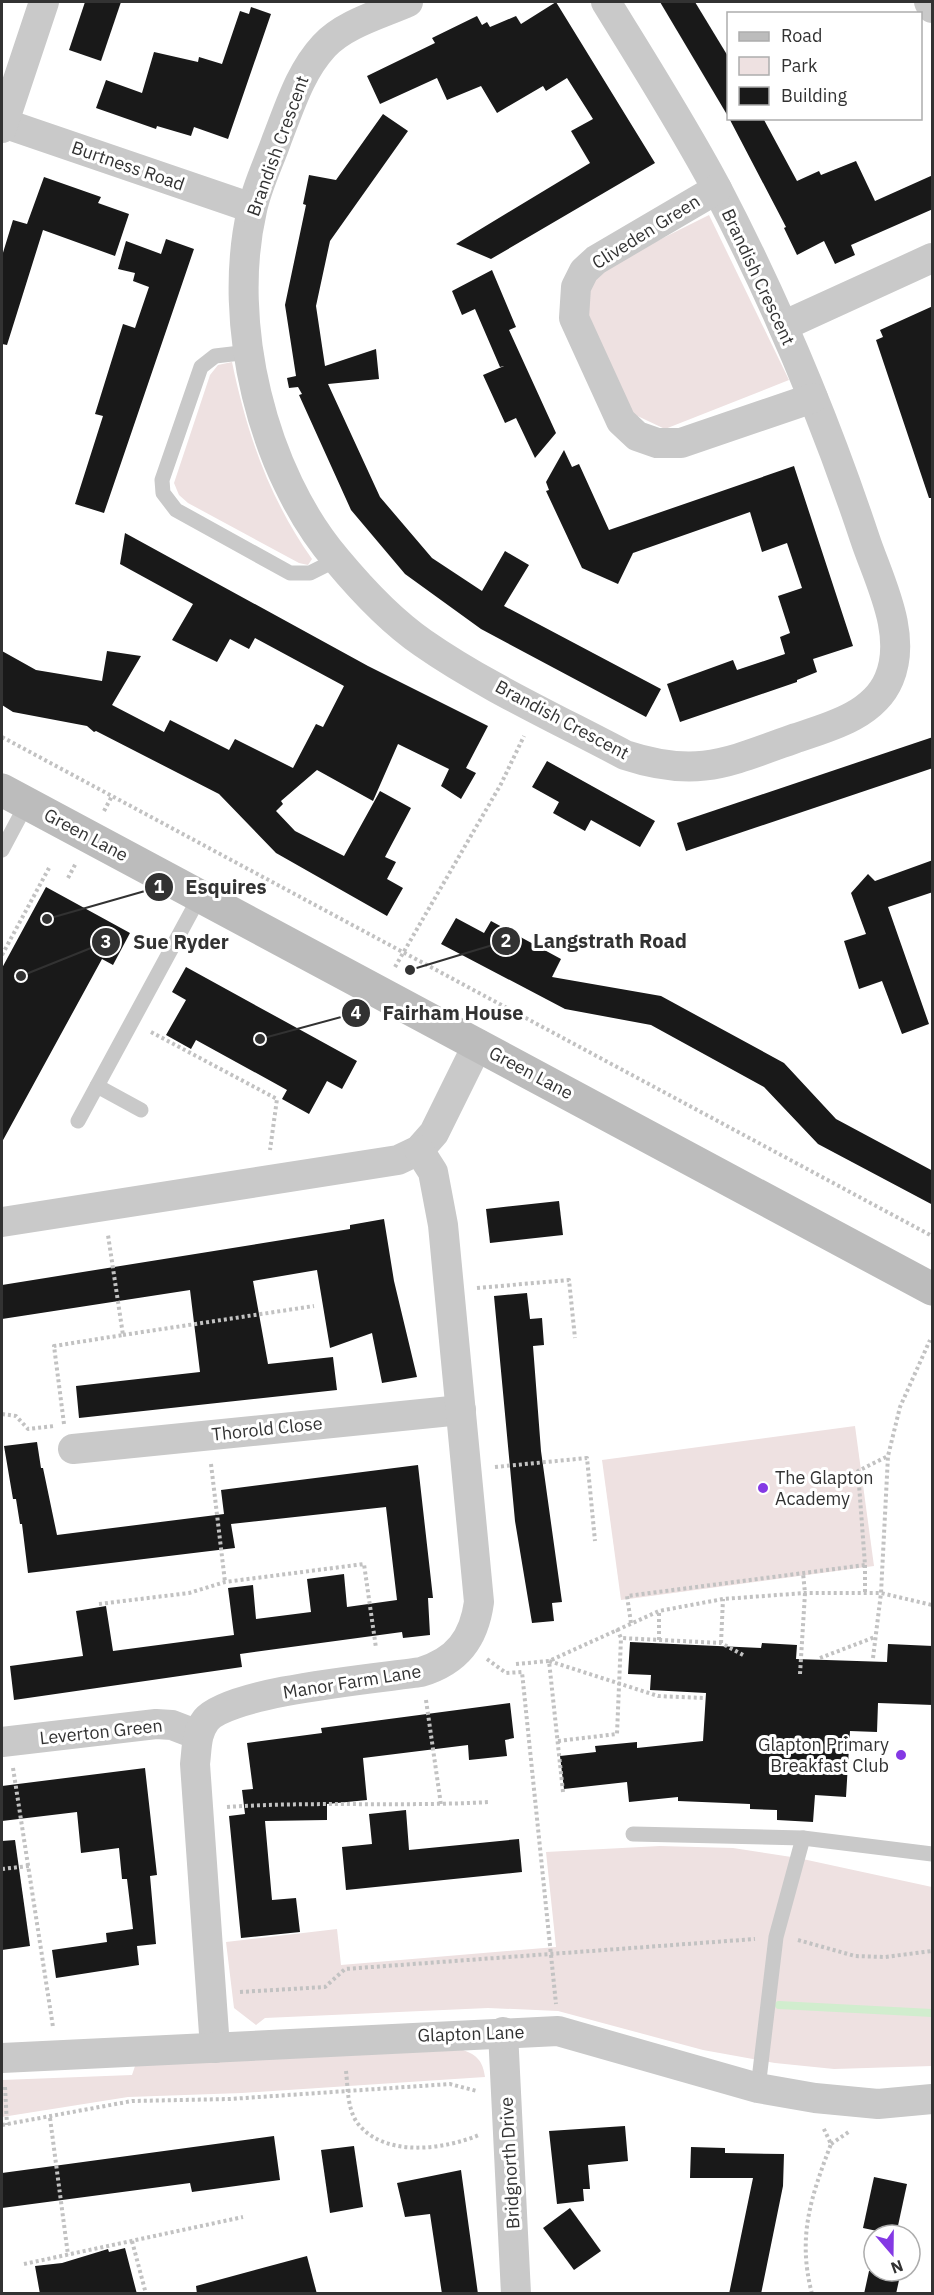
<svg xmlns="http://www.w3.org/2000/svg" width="934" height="2295" font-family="'IBM Plex Sans',sans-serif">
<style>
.green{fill:#eee1e1}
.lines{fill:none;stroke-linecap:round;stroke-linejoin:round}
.stream{stroke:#d1edce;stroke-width:8}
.building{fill:#191919}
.path{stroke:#c2c2c2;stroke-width:4;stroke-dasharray:3 3;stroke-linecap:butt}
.lane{stroke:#c9c9c9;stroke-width:15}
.street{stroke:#c9c9c9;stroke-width:30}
.secondary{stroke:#bcbcbc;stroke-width:33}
.poi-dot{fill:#8439e4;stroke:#fff;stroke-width:2}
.labels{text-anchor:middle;stroke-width:6;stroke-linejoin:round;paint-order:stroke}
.street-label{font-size:18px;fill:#323232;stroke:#fff}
.poi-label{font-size:18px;fill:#323232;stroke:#fff;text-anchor:start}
.leader{fill:none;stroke:#323232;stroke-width:2}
.callout-dot{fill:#323232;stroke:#fff;stroke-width:2}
.mark-label{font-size:18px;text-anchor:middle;font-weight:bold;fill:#fff}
.callout-label{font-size:20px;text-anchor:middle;font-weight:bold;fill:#323232;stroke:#fff;stroke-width:6;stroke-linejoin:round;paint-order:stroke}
</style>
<rect width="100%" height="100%" fill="#fff"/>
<g class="green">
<path d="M709 215 789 380 665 429 629 412 576 308 593 273Z"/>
<path d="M232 362C247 434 269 498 312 559L308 565 299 563 188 503 179 495 174 483 210 375 218 365Z"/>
<path d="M855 1426 874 1566 621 1600 602 1460Z"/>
<path d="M660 1846 733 1848 798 1858 932 1887V2066L834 2069 775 2063 703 2050 558 2011 488 2008 265 2018 256 2025 234 2008 226 1942 337 1929 341 1965 556 1947 546 1852Z"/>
<path d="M463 2050C477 2055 483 2061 485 2077L242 2093 128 2097 2 2117V2080L132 2075 136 2063Z"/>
</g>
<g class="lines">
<path class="stream" d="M779 2005 932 2013"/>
</g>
<g class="building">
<path d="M85 2H121L101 61 69 50Z"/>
<path d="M556 2 655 163 491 259 456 244 590 163 571 131 593 119 567 78 546 91 543 86 497 113 481 86 447 100 437 78 380 104 367 76 435 43 432 38 477 16 482 25 487 22 490 27 516 16 521 24Z"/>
<path d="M660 2H695L729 58V118Z"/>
<path d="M251 7 271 14 228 139 194 127 191 136 157 126 156 129 96 108 106 80 142 93 154 52 198 62 199 57 222 64 240 11 249 14Z"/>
<path d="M383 114 408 131 330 241 316 306 325 366 376 349 379 379 328 384 380 497 432 558 482 591 505 551 529 565 504 606 661 689 646 717 481 629 405 574 351 510 299 395 302 394 298 387 289 388 287 378 296 376 285 305 306 205 303 204 309 175 336 180Z"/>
<path d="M729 118H763L797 181 819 171 821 175 856 161 875 201 933 175V209L851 245 855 255 835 264 824 241 797 255 784 228 786 227Z"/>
<path d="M44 177 101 197 98 203 129 214 115 256 43 230 7 345 2 344V256L13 220 27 224Z"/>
<path d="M166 239 194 249 104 513 75 504 103 416 95 414 123 324 135 328 149 287 133 281 135 273 118 269 126 241 161 254Z"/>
<path d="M492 270 516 327 509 330 556 433 535 458 516 418 505 423 483 375 504 366 500 367 475 309 462 315 452 291Z"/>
<path d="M933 306V498H929L876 340 883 337 880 330Z"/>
<path d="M564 450 572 467 579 464 609 530 794 466 853 646 813 659 817 672 797 680V682L680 722 667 684 733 660 737 670 785 654 780 637 790 633 778 596 802 588 787 543 762 552 750 512 633 553 618 584 582 568 546 491 549 490 546 482Z"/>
<path d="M125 533 368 666 488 726 466 768 476 773 461 799 441 786 449 769 398 744 373 801 317 770 281 801 283 804 276 811 295 831 344 856 380 791 411 808 385 857 396 862 387 879 403 888 387 916 276 853 219 794 96 731 94 732 87 726 13 712 2 705V651L36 670 102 681 107 651 141 656 112 705 164 732 170 720 229 750 235 739 293 768 316 724 323 727 344 686 255 638 249 649 230 639 217 662 172 640 193 604 120 564Z"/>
<path d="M933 737V768L686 851 677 823Z"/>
<path d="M547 761 655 821 640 847 591 820 585 831 553 813 559 802 532 787Z"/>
<path d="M933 860V892L888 907 929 1024 902 1034 882 981 859 989 844 941 866 934 851 893 868 874 875 881Z"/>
<path d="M46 887 130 933 113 965 102 959 2 1142V968Z"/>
<path d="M456 918 484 933 491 921 561 959 552 977 661 996 784 1063 836 1119 933 1171V1205L818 1144 764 1087 651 1025 565 1009 441 944Z"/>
<path d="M186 967 357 1061 342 1089 327 1081 309 1114 282 1099 287 1090 196 1040 191 1049 166 1035 186 1000 172 992Z"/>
<path d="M559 1201 563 1235 490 1243 486 1209Z"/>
<path d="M384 1219 394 1281 417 1377 382 1383 372 1333 330 1348 317 1270 253 1281 268 1364 333 1357 337 1390 79 1418 76 1386 200 1372 190 1290 2 1319V1285L350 1229V1225Z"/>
<path d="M527 1293 530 1319 542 1318 544 1345 533 1346 541 1451 562 1602 552 1603 554 1621 532 1623 515 1521 494 1296Z"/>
<path d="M37 1442 41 1468H43L57 1535 224 1514 221 1490 418 1465 433 1598H428L430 1635 403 1638 402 1632 240 1654 242 1667 14 1700 10 1666 83 1656 76 1611 106 1606 113 1651 234 1635 228 1588 253 1585 256 1619 311 1612 307 1579 344 1574 347 1607 397 1600 386 1507 231 1524 235 1548 28 1573 22 1524H20L16 1499H13L4 1446Z"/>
<path d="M630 1642 761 1648 762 1643 797 1645 796 1659 887 1662 888 1644 933 1646V1705L878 1703 877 1732 850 1731 846 1797 815 1795 813 1822 777 1820V1810L750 1809V1804L678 1801V1797L629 1802 627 1782 564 1789 560 1756 596 1752 595 1746 637 1742V1748L703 1741 706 1693 650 1690 651 1675 628 1674Z"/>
<path d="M510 1703 514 1738 505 1740 507 1756 469 1760 468 1745 363 1758 367 1800 327 1804V1820L265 1821 272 1900 296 1898 300 1932 241 1938 229 1816 245 1814 242 1790 253 1789 247 1743 322 1733 321 1728Z"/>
<path d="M145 1768 157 1875 150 1876 156 1944 137 1946 139 1965 56 1978 52 1950 107 1942 106 1933 133 1929 127 1879H122L119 1848 81 1853 77 1812 2 1821V1786Z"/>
<path d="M406 1810 409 1850 519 1839 522 1872 346 1890 342 1847 372 1844 369 1814Z"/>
<path d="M15 1840 30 1946 2 1950V1841Z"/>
<path d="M625 2126 628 2161 588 2165 590 2189H583L584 2201 557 2204 549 2131Z"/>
<path d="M274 2136 280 2180 192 2192 190 2183 2 2208V2173Z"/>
<path d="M354 2146 363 2207 330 2213 321 2150Z"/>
<path d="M691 2147 725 2148V2153L784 2154 783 2186 761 2294H729L753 2178H690Z"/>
<path d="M461 2170 478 2294H442L430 2214 405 2217 397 2183Z"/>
<path d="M874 2177 907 2184 896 2235 863 2228Z"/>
<path d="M570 2208 601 2251 574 2270 543 2228Z"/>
<path d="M125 2248 137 2294H40L35 2266 62 2263 108 2249 109 2252Z"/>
<path d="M307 2256 317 2294H197L196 2286Z"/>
<path d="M869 2271H901L896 2294H864Z"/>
</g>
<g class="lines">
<g class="path">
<path d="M2 737 932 1236"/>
<path d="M104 811 112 796"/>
<path d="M68 878 76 863"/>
<path d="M2 955 49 868"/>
<path d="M395 967 501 784 524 736"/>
<path d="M151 1032 277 1099 270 1150"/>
<path d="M477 1288 569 1280 575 1338"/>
<path d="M123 1335 314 1306"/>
<path d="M2 1414 16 1416 28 1429 54 1426"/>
<path d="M64 1424 54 1346 123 1335 108 1235"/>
<path d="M211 1464 225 1582"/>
<path d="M495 1467 587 1458 595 1541"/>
<path d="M865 1565V1593"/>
<path d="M99 1604 189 1593 225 1582 364 1564 376 1648"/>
<path d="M631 1623 627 1596 865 1565 858 1471 888 1456"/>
<path d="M617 1629 621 1638 721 1643 745 1656"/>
<path d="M659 1640V1611"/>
<path d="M721 1643 723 1599"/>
<path d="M820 1658 875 1637"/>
<path d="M873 1658 881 1593 888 1456 900 1407 930 1340"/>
<path d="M487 1659 506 1673 522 1672 556 2004"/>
<path d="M516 1664 549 1661 659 1611 723 1599 805 1593H881L932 1605"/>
<path d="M800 1674 805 1593 803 1573"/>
<path d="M426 1700 441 1805"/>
<path d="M558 1741 617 1734 621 1638"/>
<path d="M13 1768 53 2027"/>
<path d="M563 1792 549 1661 658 1696 703 1698"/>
<path d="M227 1807C314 1801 402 1807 490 1802"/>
<path d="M2 1869 29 1866"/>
<path d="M798 1940 855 1956 885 1957 932 1951"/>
<path d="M240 1992 325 1987 345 1969 755 1939"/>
<path d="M346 2071C348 2088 347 2111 359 2125 387 2158 445 2149 479 2135"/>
<path d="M5 2087 7 2125"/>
<path d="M50 2118 68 2255"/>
<path d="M2 2125 132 2101 230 2099 450 2084 477 2091"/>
<path d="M831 2144 850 2131"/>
<path d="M132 2241 146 2294"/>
<path d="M24 2264 243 2217"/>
<path d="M812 2294C797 2236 811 2197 831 2144L823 2127"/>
</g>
<g class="lane">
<path d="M249 352 215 356 201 367 162 480 163 493 176 510 290 573H310L336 560"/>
<path d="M2 850 27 803"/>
<path d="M97 1086 141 1110"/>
<path d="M78 1121 200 896"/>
<path d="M633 1834 803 1838 932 1854"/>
<path d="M758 2088 776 1937 803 1838"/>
</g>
<g class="street">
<path d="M408 2C381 14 344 24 324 46 300 72 290 106 277 139 269 162 257 186 252 210 226 322 262 473 337 560 362 590 391 621 423 643 483 685 561 721 625 755 698 779 728 762 796 738 830 727 874 715 889 679 908 634 879 581 865 539 825 419 776 302 717 189 683 125 644 64 606 2"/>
<path d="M929 2 932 8"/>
<path d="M3 123 252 208"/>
<path d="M2 128 44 2"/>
<path d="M717 189 596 260 584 271 576 287 574 318 621 421 637 436 657 443H681L813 398"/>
<path d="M783 326 932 258"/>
<path d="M2 1222 398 1160 419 1150 434 1133 478 1044"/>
<path d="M73 1449 461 1410"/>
<path d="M2 1742 156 1724 172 1725 198 1735"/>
<path d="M503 2032 516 2294"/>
<path d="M215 2048 195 1764C197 1748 196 1733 206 1720 229 1691 381 1678 421 1672 457 1661 474 1639 479 1602L443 1225 433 1172 419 1150"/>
<path d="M2 2058 558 2031 758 2088 815 2098 878 2104 932 2099"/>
</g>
<path class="secondary" d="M2 790 932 1289"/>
</g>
<g class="poi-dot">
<circle cx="763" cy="1488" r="6"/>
<circle cx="901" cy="1755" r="6"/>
</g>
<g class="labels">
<g class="street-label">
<text transform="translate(278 146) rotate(-70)" y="6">Brandish Crescent</text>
<text transform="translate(128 166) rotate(19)" y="6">Burtness Road</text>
<text transform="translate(646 232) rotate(-32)" y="6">Cliveden Green</text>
<text transform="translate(758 277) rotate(65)" y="6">Brandish Crescent</text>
<text transform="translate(562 720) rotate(28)" y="6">Brandish Crescent</text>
<text transform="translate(86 835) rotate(28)" y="6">Green Lane</text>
<text transform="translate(531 1073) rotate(28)" y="6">Green Lane</text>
<text transform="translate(267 1429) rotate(-6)" y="6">Thorold Close</text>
<text transform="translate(352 1682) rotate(-9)" y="6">Manor Farm Lane</text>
<text transform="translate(101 1732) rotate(-6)" y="6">Leverton Green</text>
<text transform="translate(471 2034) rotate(-2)" y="6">Glapton Lane</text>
<text transform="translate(510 2163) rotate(-93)" y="6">Bridgnorth Drive</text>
</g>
<g class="poi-label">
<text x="775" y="1484">The Glapton<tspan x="775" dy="21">Academy</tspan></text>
<text x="889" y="1751" text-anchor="end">Glapton Primary<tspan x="889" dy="21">Breakfast Club</tspan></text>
</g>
</g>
<path class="leader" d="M47 919L159 887M410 970L506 941M21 976L106 942M260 1039L356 1013"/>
<g class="callout-dot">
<circle cx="47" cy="919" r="6"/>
<circle cx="410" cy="970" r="6"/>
<circle cx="21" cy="976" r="6"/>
<circle cx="260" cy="1039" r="6"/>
<circle cx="159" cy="887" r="15"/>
<circle cx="506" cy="941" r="15"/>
<circle cx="106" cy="942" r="15"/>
<circle cx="356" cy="1013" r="15"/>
</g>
<g class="mark-label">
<text x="159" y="893">1</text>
<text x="506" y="947">2</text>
<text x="106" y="948">3</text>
<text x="356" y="1019">4</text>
</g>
<g class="callout-label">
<text x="226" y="894">Esquires</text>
<text x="610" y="948">Langstrath Road</text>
<text x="181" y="949">Sue Ryder</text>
<text x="453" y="1020">Fairham House</text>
</g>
<rect width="934" height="2295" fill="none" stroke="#323232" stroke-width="6"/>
<rect x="727" y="12" width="195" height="108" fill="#ffffff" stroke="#adadad" stroke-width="1.5"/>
<rect x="739" y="32" width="30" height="9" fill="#bcbcbc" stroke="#adadad" stroke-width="1.5"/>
<text x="781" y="42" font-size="18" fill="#323232">Road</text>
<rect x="739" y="57" width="30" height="18" fill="#eee1e1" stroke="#adadad" stroke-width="1.5"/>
<text x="781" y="72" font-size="18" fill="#323232">Park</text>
<rect x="739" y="87" width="30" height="18" fill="#191919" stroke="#adadad" stroke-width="1.5"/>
<text x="781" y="102" font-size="18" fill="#323232">Building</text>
<g transform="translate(892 2253) rotate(160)"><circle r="28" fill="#ffffff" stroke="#adadad" stroke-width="1.5"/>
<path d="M0-4.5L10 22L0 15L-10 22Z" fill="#8439e4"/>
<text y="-9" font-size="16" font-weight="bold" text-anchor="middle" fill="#323232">N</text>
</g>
</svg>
